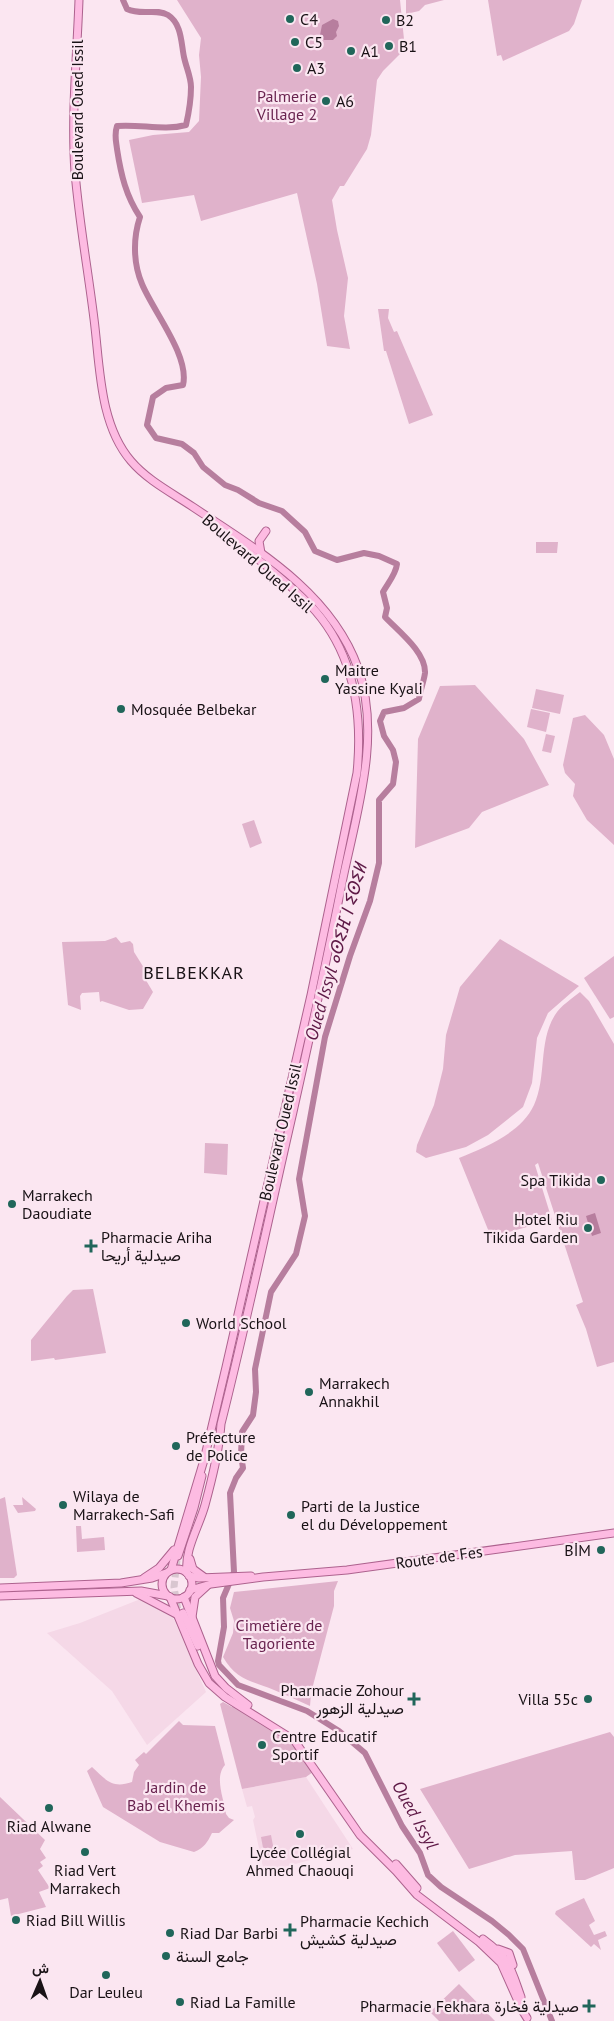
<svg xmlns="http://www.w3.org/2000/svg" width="614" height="2021" font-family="'PT Sans',Vazirmatn,'Noto Sans Tifinagh',sans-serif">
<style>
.built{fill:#f5d8e7}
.green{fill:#e0b2cb}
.water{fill:#b77e9e}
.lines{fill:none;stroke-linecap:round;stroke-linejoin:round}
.river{stroke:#b77e9e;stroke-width:6}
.major-tunnel{stroke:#d9c6d0;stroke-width:7;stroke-dasharray:7 3.5;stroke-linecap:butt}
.major-casing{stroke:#ad628e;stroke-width:9}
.major{stroke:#fdbbe2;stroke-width:7}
.poi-dot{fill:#20665a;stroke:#fbe6f1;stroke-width:2}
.labels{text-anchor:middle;stroke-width:4.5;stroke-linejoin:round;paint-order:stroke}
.poi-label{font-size:16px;fill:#191216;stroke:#fbe6f1;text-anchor:start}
.park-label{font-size:16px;fill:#69234f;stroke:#fbe6f1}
.street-label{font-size:16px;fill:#191216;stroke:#fbe6f1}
.water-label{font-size:18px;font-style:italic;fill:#5e1946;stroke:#fbe6f1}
.neighbourhood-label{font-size:18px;letter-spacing:1px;fill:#191216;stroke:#fbe6f1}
</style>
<rect width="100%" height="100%" fill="#fbe6f1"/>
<g class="built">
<path d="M143 1598 172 1615 206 1692 147 1745 112 1691 47 1633 80 1623Z"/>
<path d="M306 1777 353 1849 264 1872 253 1820 255 1817 252 1806 247 1807 242 1789Z"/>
</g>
<g class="green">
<path d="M177 0H400L405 49 383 71 377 80 371 135 367 149 344 186H340L332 200 337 230 348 278 344 316 350 349 327 346 317 284 297 193 201 221 194 195 142 203 129 140 153 135 189 132 199 121 201 77 199 55 201 38Z"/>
<path d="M406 0H444L425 5 419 11 406 14Z"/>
<path d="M488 0H582L574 24 569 31 503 61 501 55 497 56Z"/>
<path d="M378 309H389L388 318 394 332 397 331 433 415 409 424 386 351H384Z"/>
<path d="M536 542H558L557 553H536Z"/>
<path d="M475 685 524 739 549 785 482 812 469 828 415 848 418 739 440 686Z"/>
<path d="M536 689 564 695 560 714 532 708Z"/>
<path d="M531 709 550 713 546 732 527 727Z"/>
<path d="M585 715 604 735 614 759V845L587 820 573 796 575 784 565 773 563 765 573 718Z"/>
<path d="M546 734 555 736 551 753 542 751Z"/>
<path d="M254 820 262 843 250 848 242 824Z"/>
<path d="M116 937 121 943 130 941 133 944 134 952 144 968V977L153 992 143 1009 129 1010 102 1001 100 1002 99 992 82 993 80 996 81 1010 68 1005 62 942 105 941Z"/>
<path d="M500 939 579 986 548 1013 537 1038 532 1083 523 1107 488 1135 466 1147 426 1158 416 1152 417 1145 434 1105 443 1069 446 1035 460 987Z"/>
<path d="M614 956V1017L610 1019 584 978Z"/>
<path d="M580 992 589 1001 614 1044V1362L597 1367 586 1329 576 1305 583 1302 538 1163 535 1165 552 1220 491 1237 459 1158C486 1147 521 1133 534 1105 547 1077 538 1042 555 1015 560 1006 573 998 580 992Z"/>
<path d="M205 1143 228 1144 227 1175 204 1173Z"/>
<path d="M93 1289 106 1353 55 1360 54 1358 31 1361V1340L67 1296 73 1290Z"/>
<path d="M5 1497 17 1575 14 1578H0V1499Z"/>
<path d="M22 1497 36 1509 35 1511 18 1513 13 1505H23Z"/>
<path d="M76 1526H81L82 1539 104 1537 105 1550 77 1552Z"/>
<path d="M338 1581 334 1591V1606L311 1693 310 1706C298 1701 287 1695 274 1690 252 1681 236 1680 223 1657L233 1633 234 1621 230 1608 234 1592Z"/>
<path d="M223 1702 232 1707 234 1706 293 1742 301 1757H305L313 1772 306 1777 242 1789 220 1704Z"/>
<path d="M179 1721 183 1725 215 1726 225 1765C214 1777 224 1799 226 1814L229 1818 234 1820 219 1833H212C207 1843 204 1848 194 1852L160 1842 103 1807 87 1771 92 1767C106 1780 112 1789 132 1782L134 1772 139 1765 135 1760 144 1752 146 1754Z"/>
<path d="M610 1732 614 1737V1868L585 1880H575L572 1851 515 1855 469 1869 420 1789Z"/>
<path d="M0 1797 45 1840 40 1849 46 1858 40 1862 43 1866 38 1870 50 1888 39 1892 46 1907 11 1916 8 1898 0 1900Z"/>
<path d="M271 1835 275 1856 265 1858 261 1837Z"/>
<path d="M584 1898 595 1921 589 1925 594 1935 605 1931 607 1936 598 1940 601 1950 594 1944 591 1947 555 1914 556 1911Z"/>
<path d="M453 1931 475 1960 459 1972 437 1943Z"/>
<path d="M459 1984 495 2021H439L430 2012Z"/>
</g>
<g class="water">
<path d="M333 19 338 21 339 26 336 32 337 36 333 40H324L320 35 322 25Z"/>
<path d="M595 1213 601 1233 592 1236 586 1216Z"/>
</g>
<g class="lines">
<path class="river" d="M123 0 127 9C142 16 156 8 168 15 182 24 181 43 184 57 186 67 191 77 191 87 191 100 189 112 186 125 164 131 141 124 117 126 114 135 116 140 117 149 121 175 126 196 140 217 133 238 133 263 142 284 153 311 190 356 183 385L166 388 153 397 147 425 156 438 182 444 194 453 203 467 225 485 238 490 259 503 282 511 305 532 315 551 337 560 364 553 379 556 397 564C396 574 388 583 383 592L387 608 385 617C398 631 426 652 425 673 424 681 420 691 419 699L404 708 384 712 380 721 384 736 393 750 396 762 393 784 379 800V863L370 901 350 956 325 1037 299 1179 305 1216 296 1254 271 1292 255 1369 256 1392 253 1415 242 1432 241 1455 243 1468 236 1478 230 1493 234 1572 223 1598 224 1627 218 1661 219 1665 238 1685 307 1711 339 1731 365 1753 402 1826 420 1853 428 1875 441 1887 492 1921 509 1935 523 1949 552 2021"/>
<path class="major-tunnel" d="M177 1560 174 1587 178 1611"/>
<g class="major-casing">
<g id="major">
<path d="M79 0C77 57 71 115 75 172 79 221 88 270 94 319 100 365 99 424 131 461 147 480 172 493 193 507 256 549 331 592 358 668 382 737 356 814 342 883 327 960 310 1036 293 1112 269 1216 247 1321 221 1424 219 1452 212 1479 205 1505 199 1527 184 1550 187 1573"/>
<path d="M261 553 259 541 266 531"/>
<path d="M178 1556 194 1508 202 1476"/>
<path d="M190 1559 193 1569 204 1577"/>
<circle cx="177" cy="1584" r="15"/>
<path d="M171 1570 204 1460 226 1367 311 995 357 773C363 712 354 651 310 605 283 577 249 553 219 528"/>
<path d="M189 1576 199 1578 251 1576"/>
<path d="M144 1578 159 1568 174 1550"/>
<path d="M0 1588 121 1583 152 1578 166 1573"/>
<path d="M190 1590 211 1584 263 1577 347 1570 614 1533"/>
<path d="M136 1593 176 1614"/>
<path d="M0 1596 141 1591 168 1596"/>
<path d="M170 1597 198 1664 209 1683 225 1697 294 1740 360 1835 396 1871 417 1895 479 1942 501 1963 522 2010 527 2018"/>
<path d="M184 1597 215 1676 226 1688 248 1705"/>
<path d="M183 1613 198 1646"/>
<path d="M192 1617 195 1597 207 1586"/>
<path d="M396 1864 417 1888"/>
<path d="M483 1939C510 1959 510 1966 521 1997"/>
<path d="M498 1949 509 1953 513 1965"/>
</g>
</g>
<use href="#major" class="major"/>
</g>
<g class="poi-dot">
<circle cx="290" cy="19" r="5"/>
<circle cx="386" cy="20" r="5"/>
<circle cx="295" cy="42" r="5"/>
<circle cx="389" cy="46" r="5"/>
<circle cx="351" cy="51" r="5"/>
<circle cx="297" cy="68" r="5"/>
<circle cx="326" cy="101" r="5"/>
<circle cx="325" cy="679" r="5"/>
<circle cx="121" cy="709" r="5"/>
<circle cx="601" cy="1180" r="5"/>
<circle cx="12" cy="1204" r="5"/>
<circle cx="588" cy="1228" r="5"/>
<path d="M88.5 1238.5h5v5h5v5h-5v5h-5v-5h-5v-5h5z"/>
<circle cx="186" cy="1323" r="5"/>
<circle cx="309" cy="1392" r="5"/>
<circle cx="176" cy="1446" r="5"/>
<circle cx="63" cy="1505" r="5"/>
<circle cx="291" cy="1515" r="5"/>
<circle cx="601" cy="1550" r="5"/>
<path d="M411.5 1691.5h5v5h5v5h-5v5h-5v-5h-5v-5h5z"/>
<circle cx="588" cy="1699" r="5"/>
<circle cx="262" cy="1745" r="5"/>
<circle cx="49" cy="1808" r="5"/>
<circle cx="300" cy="1834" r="5"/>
<circle cx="85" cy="1852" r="5"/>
<circle cx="16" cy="1920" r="5"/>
<path d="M287.5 1922.5h5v5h5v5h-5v5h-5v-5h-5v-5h5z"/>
<circle cx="170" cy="1933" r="5"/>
<circle cx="166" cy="1956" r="5"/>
<circle cx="106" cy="1975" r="5"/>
<circle cx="180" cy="2002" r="5"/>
<path d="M586.5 1998.5h5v5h5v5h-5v5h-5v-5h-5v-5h5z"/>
</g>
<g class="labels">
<g class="poi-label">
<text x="300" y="25">C4</text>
<text x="396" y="26">B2</text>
<text x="305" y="48">C5</text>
<text x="399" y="52">B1</text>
<text x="361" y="57">A1</text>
<text x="307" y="74">A3</text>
<text x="336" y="107">A6</text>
<text x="335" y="676">Maitre<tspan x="335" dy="18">Yassine Kyali</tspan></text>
<text x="131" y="715">Mosquée Belbekar</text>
<text x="591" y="1186" text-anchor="end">Spa Tikida</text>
<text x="22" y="1201">Marrakech<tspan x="22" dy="18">Daoudiate</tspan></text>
<text x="578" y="1225" text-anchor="end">Hotel Riu<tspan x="578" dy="18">Tikida Garden</tspan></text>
<text x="101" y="1243">Pharmacie Ariha<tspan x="101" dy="18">صيدلية أريحا</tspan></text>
<text x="196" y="1329">World School</text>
<text x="319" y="1389">Marrakech<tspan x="319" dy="18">Annakhil</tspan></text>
<text x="186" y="1443">Préfecture<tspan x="186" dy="18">de Police</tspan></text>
<text x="73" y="1502">Wilaya de<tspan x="73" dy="18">Marrakech-Safi</tspan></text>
<text x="301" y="1512">Parti de la Justice<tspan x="301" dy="18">el du Développement</tspan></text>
<text x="591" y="1556" text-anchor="end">BİM</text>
<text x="404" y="1696" text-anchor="end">Pharmacie Zohour<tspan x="404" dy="18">صيدلية الزهور</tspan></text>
<text x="578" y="1705" text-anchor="end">Villa 55c</text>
<text x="272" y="1742">Centre Educatif<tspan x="272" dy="18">Sportif</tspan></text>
<text x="49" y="1832" text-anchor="middle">Riad Alwane</text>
<text x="300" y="1858" text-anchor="middle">Lycée Collégial<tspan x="300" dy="18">Ahmed Chaouqi</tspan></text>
<text x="85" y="1876" text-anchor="middle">Riad Vert<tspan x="85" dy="18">Marrakech</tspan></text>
<text x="26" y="1926">Riad Bill Willis</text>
<text x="300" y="1927">Pharmacie Kechich<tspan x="300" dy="18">صيدلية كشيش</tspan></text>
<text x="180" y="1939">Riad Dar Barbi</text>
<text x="176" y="1962">جامع السنة</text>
<text x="106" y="1998" text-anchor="middle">Dar Leuleu</text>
<text x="190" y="2008">Riad La Famille</text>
<text x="579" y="2012" text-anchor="end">Pharmacie Fekhara صيدلية فخارة</text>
</g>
<g class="park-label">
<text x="287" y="102">Palmerie<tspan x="287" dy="18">Village 2</tspan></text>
<text x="279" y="1631">Cimetière de<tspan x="279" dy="18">Tagoriente</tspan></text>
<text x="176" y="1793">Jardin de<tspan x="176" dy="18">Bab el Khemis</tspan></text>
</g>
<g class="street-label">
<text transform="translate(77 110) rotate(-90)" y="6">Boulevard Oued Issil</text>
<text transform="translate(258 563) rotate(41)" y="6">Boulevard Oued Issil</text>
<text transform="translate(280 1132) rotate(-77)" y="6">Boulevard Oued Issil</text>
<text transform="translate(439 1557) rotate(-8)" y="6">Route de Fes</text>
</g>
<g class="water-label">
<text transform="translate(336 952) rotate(-74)" y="6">Oued Issyl ⴰⵙⵉⴼ ⵏ ⵉⵙⵉⵍ</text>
<text transform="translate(415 1815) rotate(61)" y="6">Oued Issyl</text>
</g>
<g class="neighbourhood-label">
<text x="194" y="979">BELBEKKAR</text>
</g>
</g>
<g transform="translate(40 1981) rotate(2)" stroke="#fbe6f1" stroke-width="4" paint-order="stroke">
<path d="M0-4L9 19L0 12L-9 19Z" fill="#191216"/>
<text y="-8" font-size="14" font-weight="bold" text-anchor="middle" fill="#191216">ش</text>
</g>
</svg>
